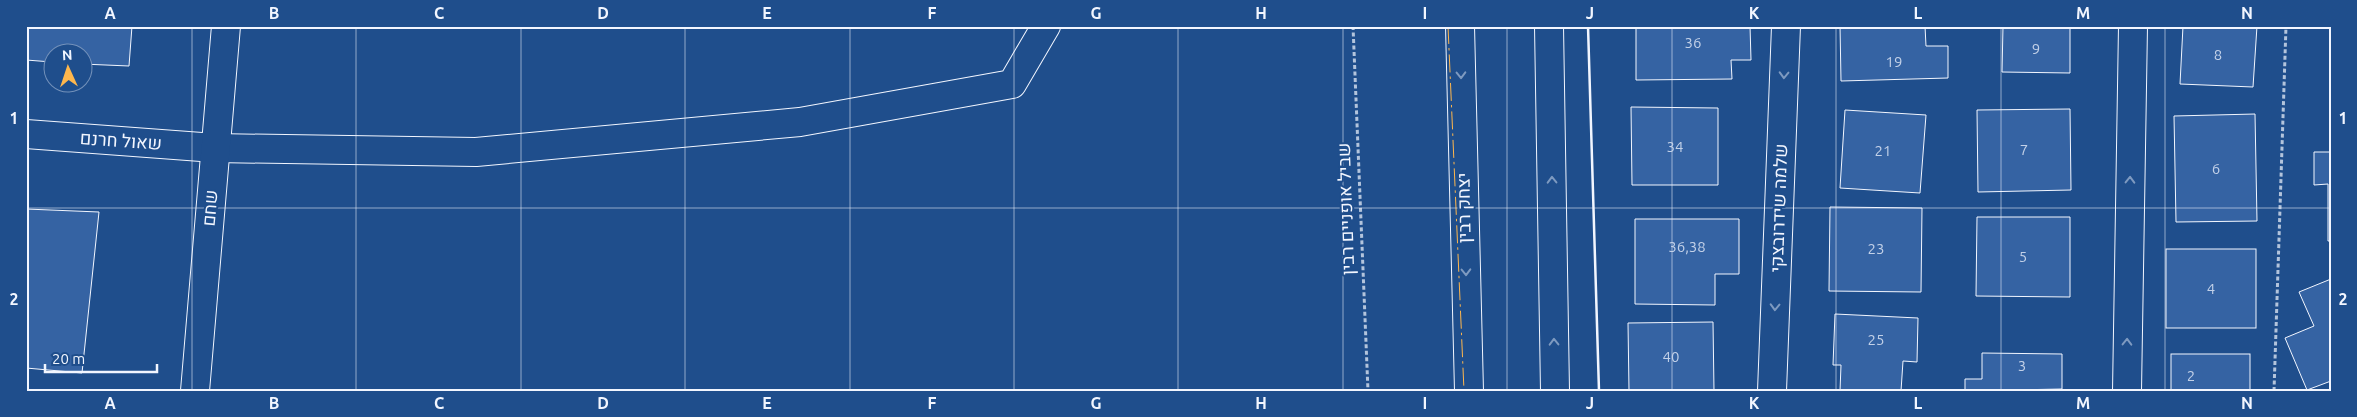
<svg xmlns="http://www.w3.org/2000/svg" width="2357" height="417" font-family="Ubuntu,Heebo,sans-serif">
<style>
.building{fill:#3563a3;stroke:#f2f6ff}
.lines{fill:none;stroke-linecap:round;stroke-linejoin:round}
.street-casing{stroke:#f2f6ff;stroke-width:30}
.secondary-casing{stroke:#f2f6ff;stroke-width:30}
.path{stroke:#b3c4dc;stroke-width:3;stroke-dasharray:4 2.5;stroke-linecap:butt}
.street{stroke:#1f4e8c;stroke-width:28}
.secondary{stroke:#1f4e8c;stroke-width:28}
.wall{stroke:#f2f6ff;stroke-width:2.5}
.power{stroke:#ffb74d;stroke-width:1;stroke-dasharray:18 4 2.5 4;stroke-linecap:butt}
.oneway{stroke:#7e9ac0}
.grid{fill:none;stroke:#f2f6ff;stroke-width:1;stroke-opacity:0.55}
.labels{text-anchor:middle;stroke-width:4;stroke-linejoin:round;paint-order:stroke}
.number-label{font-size:15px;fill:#c3d1e8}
.street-label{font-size:18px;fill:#f2f6ff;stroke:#1f4e8c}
.neatline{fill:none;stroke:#f2f6ff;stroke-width:2}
.grid-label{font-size:16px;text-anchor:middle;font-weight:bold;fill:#f2f6ff}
</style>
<rect width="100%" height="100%" fill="#1f4e8c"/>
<g class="building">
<path d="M26 26H132L129 66 82 64V52H52V62L26 60Z"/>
<path d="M1636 26H1750L1751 60H1731L1732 79 1636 80Z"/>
<path d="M1840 26H1925L1926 46H1948V78L1841 81Z"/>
<path d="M2003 26H2070V73L2002 72Z"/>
<path d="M2183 26H2257L2253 87 2180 84Z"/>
<path d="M1631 107 1718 108V185H1632Z"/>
<path d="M2070 109 2071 190 1978 192 1977 110Z"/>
<path d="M1845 110 1926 115 1920 193 1840 188Z"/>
<path d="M2255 114 2257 221 2176 222 2174 116Z"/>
<path d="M2314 152H2331V241H2328V184L2314 185Z"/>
<path d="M1830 207 1922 208 1921 292 1829 291Z"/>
<path d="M26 209 99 212 82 373 26 368Z"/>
<path d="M1977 217H2070V297L1976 296Z"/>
<path d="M1635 219H1739V274H1715V305L1635 304Z"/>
<rect x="2166" y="249" width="90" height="79"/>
<path d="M2331 279V381L2307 390 2285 338 2314 326 2299 292Z"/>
<path d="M1835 314 1918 318 1917 362 1903 361 1901 391H1840L1841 365H1833Z"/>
<path d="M1713 322 1714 391H1629L1628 323Z"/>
<path d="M1982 353 2062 354V389L1965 391V379H1982Z"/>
<rect x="2171" y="354" width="79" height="37"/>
</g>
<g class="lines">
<g class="street-casing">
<g id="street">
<path d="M26 134 215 148 476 152 800 122 1012 84 1046 26"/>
<path d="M1772 391 1786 26"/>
<path d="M2127 391 2133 26"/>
</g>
</g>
<g class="secondary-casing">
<g id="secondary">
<path d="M1460 26 1469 391"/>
<path d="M1549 26 1555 391"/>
<path d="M195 391 226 26"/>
</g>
</g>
<g class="path">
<path d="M1353 26 1368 391"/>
<path d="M2274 391 2286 26"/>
</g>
<use href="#street" class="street"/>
<use href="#secondary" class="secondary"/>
<path class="wall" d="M1588 26 1599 391"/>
<path class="power" d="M1448 26 1464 391"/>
</g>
<defs><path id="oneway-chevron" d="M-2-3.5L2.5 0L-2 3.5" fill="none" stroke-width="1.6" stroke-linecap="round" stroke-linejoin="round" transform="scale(1.25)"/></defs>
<g class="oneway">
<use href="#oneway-chevron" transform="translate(1461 75) rotate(89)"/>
<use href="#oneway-chevron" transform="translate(1784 75) rotate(92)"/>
<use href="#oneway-chevron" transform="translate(1552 180) rotate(-91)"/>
<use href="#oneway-chevron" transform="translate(2130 180) rotate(-89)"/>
<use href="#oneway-chevron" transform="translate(1466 272) rotate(89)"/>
<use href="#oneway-chevron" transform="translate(1775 307) rotate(92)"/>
<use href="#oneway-chevron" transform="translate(1554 342) rotate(-91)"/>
<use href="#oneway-chevron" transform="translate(2127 342) rotate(-89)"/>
</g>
<path class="grid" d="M192 26V391M356 26V391M521 26V391M685 26V391M850 26V391M1014 26V391M1178 26V391M1343 26V391M1507 26V391M1672 26V391M1836 26V391M2001 26V391M2165 26V391M26 208H2331"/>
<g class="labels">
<g class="number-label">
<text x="1693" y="48">36</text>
<text x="2036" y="54">9</text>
<text x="2218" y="60">8</text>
<text x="1894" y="67">19</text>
<text x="1675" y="152">34</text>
<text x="2024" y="155">7</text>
<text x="1883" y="156">21</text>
<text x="2216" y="174">6</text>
<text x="1687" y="252">36,38</text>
<text x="1876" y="254">23</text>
<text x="2023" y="262">5</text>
<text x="2211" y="294">4</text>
<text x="1876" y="345">25</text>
<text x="1671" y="362">40</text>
<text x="2022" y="371">3</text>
<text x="2191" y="381">2</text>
</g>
<g class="street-label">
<text transform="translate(121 141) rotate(4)" y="6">שאול חרנם</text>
<text transform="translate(210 208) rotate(-85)" y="6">שחם</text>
<text transform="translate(1464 208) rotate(-91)" y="6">יצחק רבין</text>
<text transform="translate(1779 208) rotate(-88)" y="6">שלמה שידרובצקי</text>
<text transform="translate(1346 209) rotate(-92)" y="6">שביל אופניים רבין</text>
</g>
</g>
<rect width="2357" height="417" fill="none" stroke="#1f4e8c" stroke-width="55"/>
<g transform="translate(68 68) rotate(357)"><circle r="24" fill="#1f4e8c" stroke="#7391ba"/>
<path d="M0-4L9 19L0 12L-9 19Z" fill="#ffb74d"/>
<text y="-8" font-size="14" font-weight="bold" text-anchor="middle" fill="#f2f6ff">N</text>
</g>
<path d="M45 364v8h112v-8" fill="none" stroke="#f2f6ff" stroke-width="2.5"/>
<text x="52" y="364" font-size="15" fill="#f2f6ff" stroke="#1f4e8c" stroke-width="4" paint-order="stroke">20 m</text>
<rect x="28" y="28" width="2302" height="362" class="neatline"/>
<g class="grid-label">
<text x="110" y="19">A</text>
<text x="274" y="19">B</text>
<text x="439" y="19">C</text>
<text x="603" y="19">D</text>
<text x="767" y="19">E</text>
<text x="932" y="19">F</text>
<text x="1096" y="19">G</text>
<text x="1261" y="19">H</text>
<text x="1425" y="19">I</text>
<text x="1590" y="19">J</text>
<text x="1754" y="19">K</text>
<text x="1918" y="19">L</text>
<text x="2083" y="19">M</text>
<text x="2247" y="19">N</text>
<text x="14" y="124">1</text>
<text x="2343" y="124">1</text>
<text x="14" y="305">2</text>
<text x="2343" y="305">2</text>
<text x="110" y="409">A</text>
<text x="274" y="409">B</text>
<text x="439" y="409">C</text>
<text x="603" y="409">D</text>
<text x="767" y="409">E</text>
<text x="932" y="409">F</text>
<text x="1096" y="409">G</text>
<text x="1261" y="409">H</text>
<text x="1425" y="409">I</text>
<text x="1590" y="409">J</text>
<text x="1754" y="409">K</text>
<text x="1918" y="409">L</text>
<text x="2083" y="409">M</text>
<text x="2247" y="409">N</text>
</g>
</svg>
